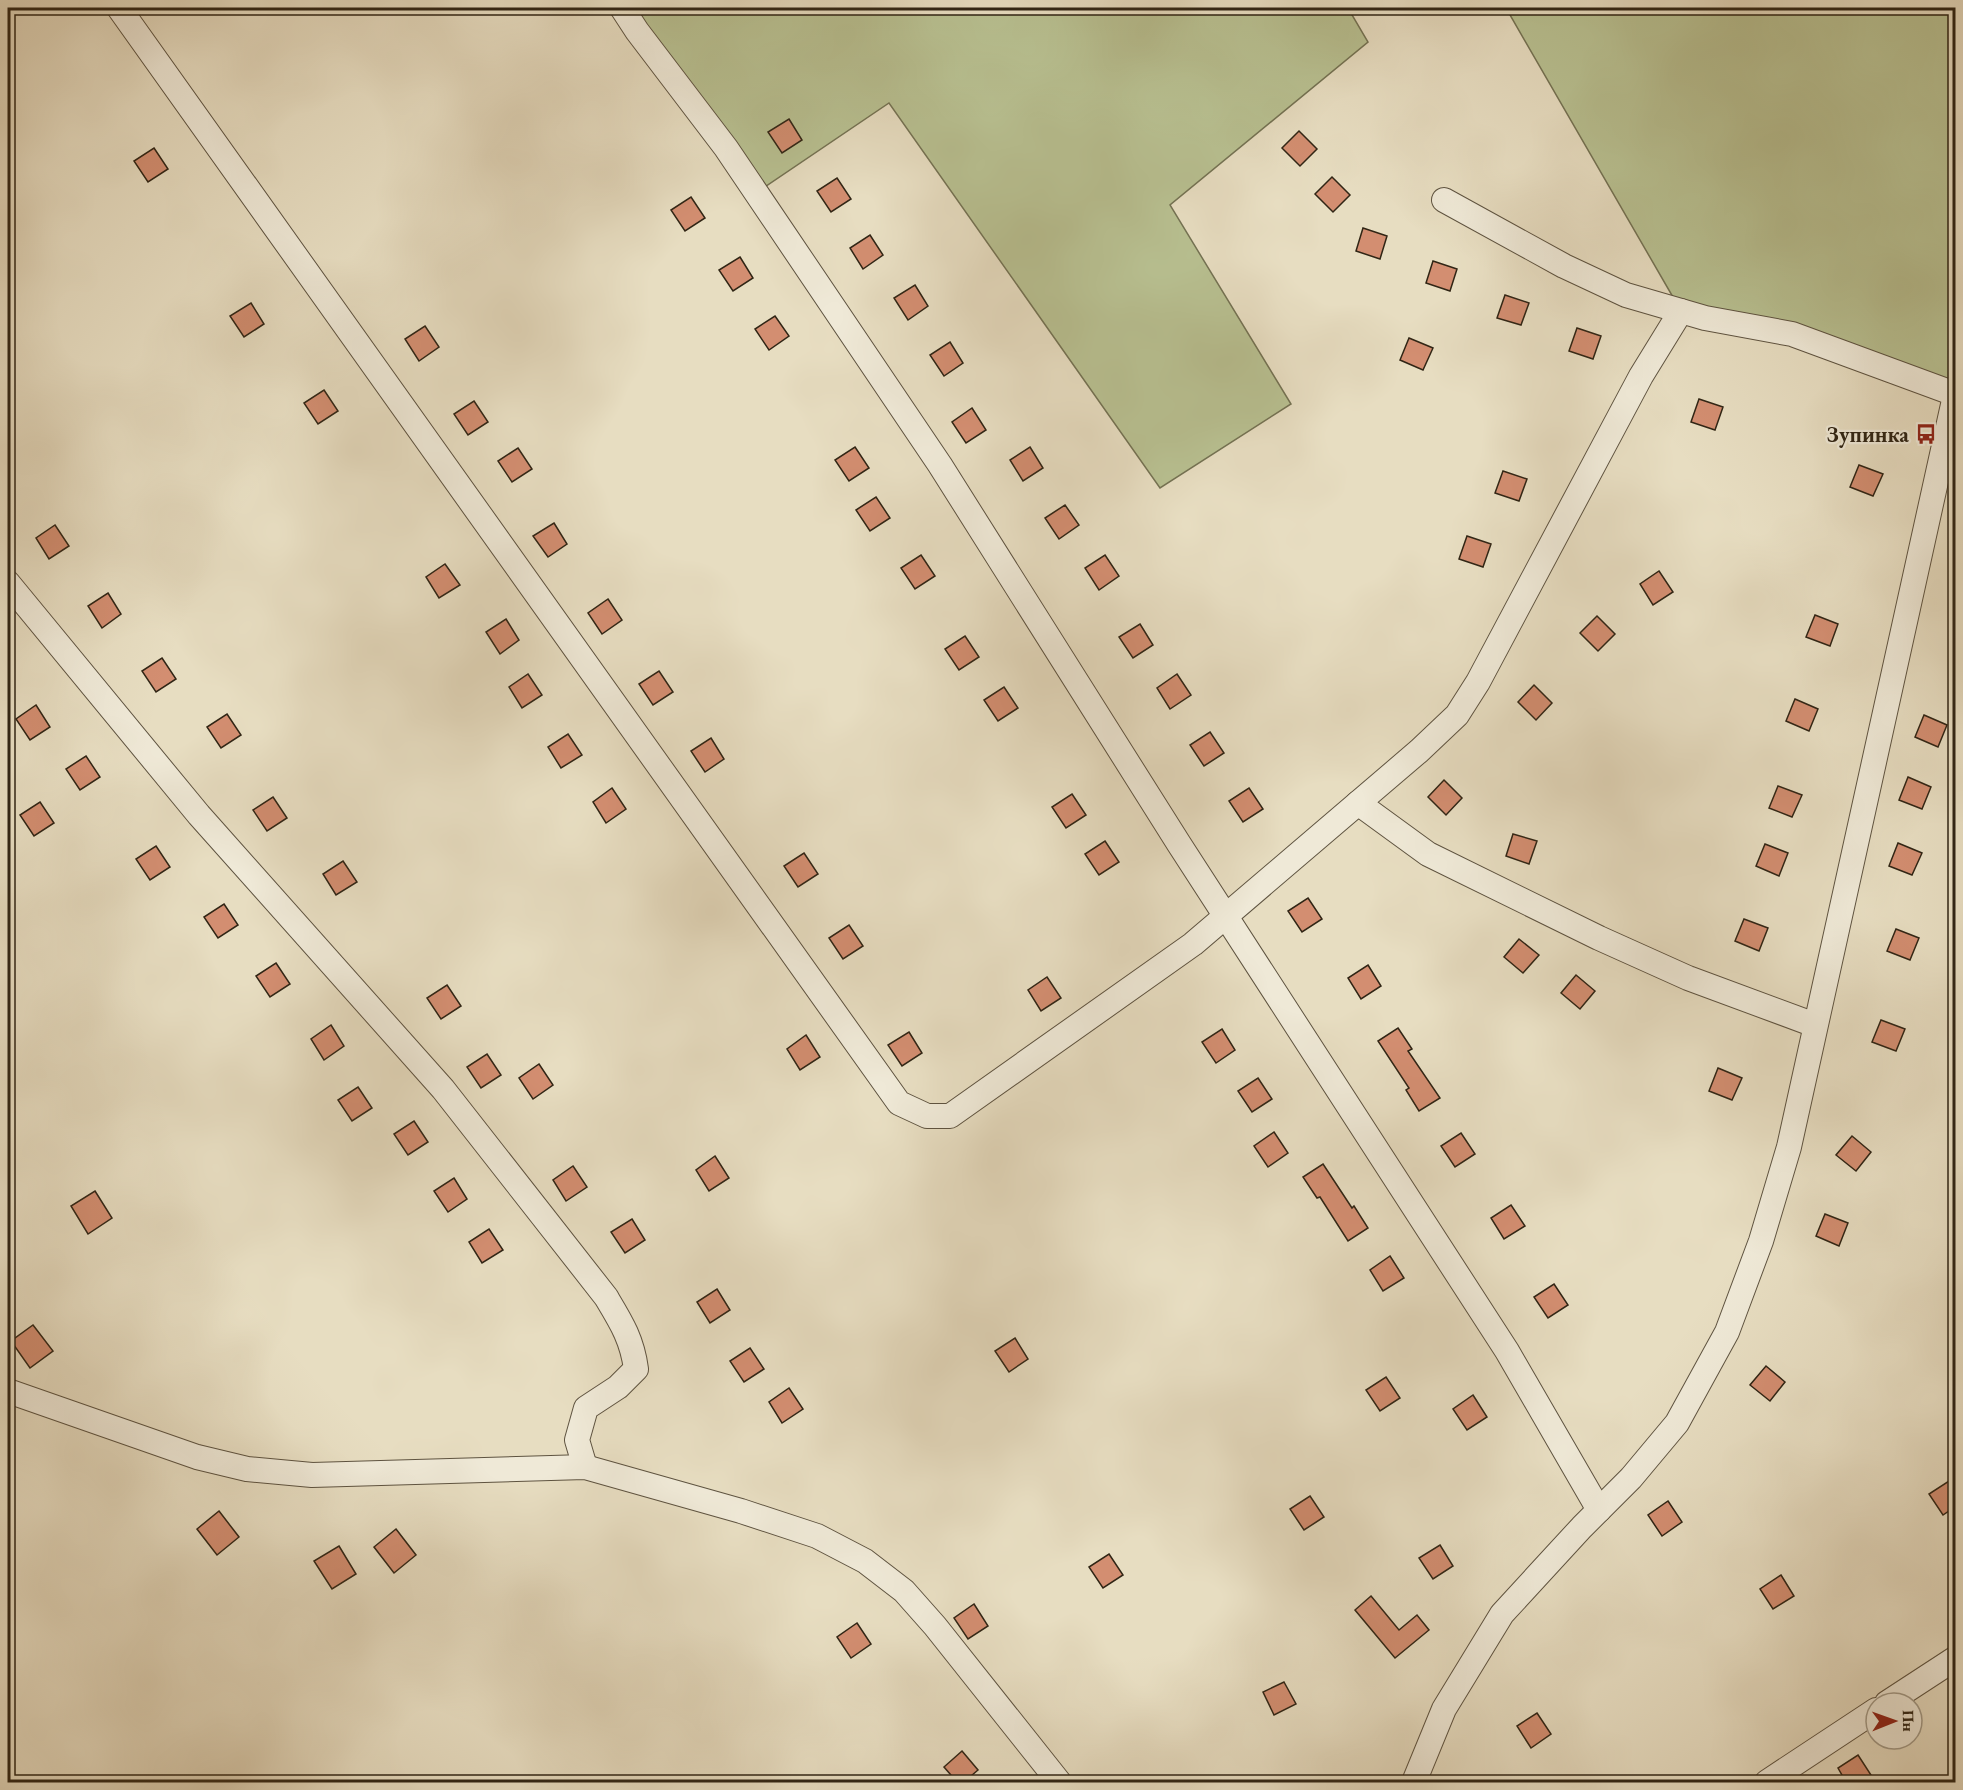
<svg xmlns="http://www.w3.org/2000/svg" width="1963" height="1790" font-family="'EB Garamond',serif">
<style>
.green{fill:#b8c091;stroke:#747253;stroke-width:1.5}
.building{fill:#d38e71;stroke:#302515;stroke-width:1.5}
.lines{fill:none;stroke-linecap:round;stroke-linejoin:round}
.minor-casing{stroke:#5e5340;stroke-width:26}
.minor{stroke:#efe9d7;stroke-width:24}
.labels{text-anchor:middle;stroke-width:4.5;stroke-linejoin:round;paint-order:stroke}
.poi-label{font-size:22px;font-weight:bold;fill:#302515;stroke:#efe9d7;text-anchor:end}
</style>
<rect width="100%" height="100%" fill="#e7ddc1"/>
<filter id="stains"><feTurbulence type="fractalNoise" baseFrequency=".00333" numOctaves="4"/><feColorMatrix values="0 0 0 0 .2 0 0 0 0 .09 0 0 0 0 .02 0 0 0 .5 -.17"/></filter>
<radialGradient id="worn" r=".72"><stop offset=".6" stop-color="#630" stop-opacity="0"/><stop offset="1" stop-color="#630" stop-opacity=".3"/></radialGradient>
<g class="green">
<path d="M622 8H1348L1368 42 1170 205 1291 404 1160 488 889 103 756 193Z"/>
<path d="M1506 8H1955L1956 391 1681 311Z"/>
</g>
<g class="building">
<path d="M789 119 802 140 782 153 768 132Z"/>
<path d="M1299 131 1317 149 1300 166 1282 148Z"/>
<path d="M154 148 168 169 148 182 134 161Z"/>
<path d="M1332 177 1350 195 1333 212 1315 194Z"/>
<path d="M837 178 851 199 831 212 817 191Z"/>
<path d="M691 197 705 218 685 231 671 210Z"/>
<path d="M1363 228 1387 236 1380 259 1356 251Z"/>
<path d="M870 235 883 255 863 269 850 248Z"/>
<path d="M740 257 753 278 733 291 719 270Z"/>
<path d="M1433 261 1457 269 1450 291 1426 283Z"/>
<path d="M915 285 928 306 908 320 894 298Z"/>
<path d="M1505 295 1529 303 1521 325 1497 318Z"/>
<path d="M251 303 264 324 244 337 230 316Z"/>
<path d="M775 316 789 336 769 350 755 329Z"/>
<path d="M425 326 439 347 419 361 405 339Z"/>
<path d="M1577 328 1601 336 1593 359 1569 351Z"/>
<path d="M1409 338 1433 348 1423 370 1400 360Z"/>
<path d="M950 342 963 363 944 376 930 355Z"/>
<path d="M324 390 338 411 318 424 304 403Z"/>
<path d="M1699 399 1723 407 1715 430 1691 422Z"/>
<path d="M474 401 488 422 468 435 454 414Z"/>
<path d="M972 408 986 430 966 443 952 422Z"/>
<path d="M855 447 869 468 849 481 835 460Z"/>
<path d="M1030 447 1043 468 1023 481 1010 460Z"/>
<path d="M518 448 532 469 512 482 498 461Z"/>
<path d="M1859 465 1883 474 1873 496 1850 487Z"/>
<path d="M1503 471 1527 479 1519 501 1495 493Z"/>
<path d="M876 497 890 518 870 531 856 510Z"/>
<path d="M1065 505 1079 525 1059 539 1045 518Z"/>
<path d="M554 523 567 544 548 557 533 536Z"/>
<path d="M55 525 69 546 49 559 36 538Z"/>
<path d="M1467 536 1491 544 1483 567 1459 559Z"/>
<path d="M921 555 935 576 915 589 901 568Z"/>
<path d="M1105 555 1119 576 1099 590 1085 568Z"/>
<path d="M445 564 460 585 439 598 426 577Z"/>
<path d="M1659 571 1673 592 1653 605 1640 584Z"/>
<path d="M108 593 121 614 102 628 88 606Z"/>
<path d="M608 599 622 620 602 634 588 613Z"/>
<path d="M1815 615 1838 624 1830 646 1806 637Z"/>
<path d="M1597 616 1615 634 1598 651 1580 633Z"/>
<path d="M506 619 519 640 500 654 486 632Z"/>
<path d="M1140 624 1153 645 1133 658 1119 637Z"/>
<path d="M965 636 979 657 959 670 945 649Z"/>
<path d="M162 658 176 679 156 692 142 671Z"/>
<path d="M659 671 673 692 653 705 639 684Z"/>
<path d="M528 674 542 695 522 708 509 687Z"/>
<path d="M1177 674 1191 695 1170 709 1157 688Z"/>
<path d="M1534 685 1552 703 1536 720 1518 702Z"/>
<path d="M1004 687 1018 708 998 721 984 700Z"/>
<path d="M1795 699 1818 709 1809 731 1786 721Z"/>
<path d="M36 705 50 727 30 740 16 719Z"/>
<path d="M227 714 241 735 221 748 207 727Z"/>
<path d="M1924 715 1947 725 1938 747 1915 737Z"/>
<path d="M1210 732 1224 753 1204 766 1190 745Z"/>
<path d="M568 734 582 755 561 768 548 747Z"/>
<path d="M711 738 724 759 705 772 691 751Z"/>
<path d="M86 756 100 777 80 790 66 769Z"/>
<path d="M1908 777 1931 787 1922 809 1899 800Z"/>
<path d="M1444 780 1462 798 1446 815 1428 797Z"/>
<path d="M1778 786 1802 795 1792 817 1769 808Z"/>
<path d="M612 788 626 809 606 823 593 802Z"/>
<path d="M1249 788 1263 809 1243 822 1229 801Z"/>
<path d="M1072 794 1086 815 1066 828 1052 807Z"/>
<path d="M273 797 287 818 267 831 253 810Z"/>
<path d="M40 802 54 823 34 836 20 815Z"/>
<path d="M1513 834 1537 841 1529 864 1506 856Z"/>
<path d="M1105 841 1119 862 1099 875 1085 854Z"/>
<path d="M1898 843 1922 853 1912 875 1889 866Z"/>
<path d="M1765 844 1788 853 1779 876 1756 866Z"/>
<path d="M156 846 170 867 150 880 136 859Z"/>
<path d="M804 853 818 874 798 887 784 866Z"/>
<path d="M343 861 357 882 336 895 323 874Z"/>
<path d="M1308 898 1322 919 1302 932 1288 911Z"/>
<path d="M224 904 238 925 218 938 204 917Z"/>
<path d="M1744 919 1768 928 1759 951 1735 941Z"/>
<path d="M849 925 863 946 843 959 829 938Z"/>
<path d="M1896 929 1919 938 1910 960 1887 951Z"/>
<path d="M1519 939 1539 955 1523 973 1504 957Z"/>
<path d="M276 963 290 984 270 997 256 976Z"/>
<path d="M1368 965 1381 986 1361 999 1348 978Z"/>
<path d="M1576 975 1595 991 1580 1009 1561 993Z"/>
<path d="M1047 977 1061 998 1041 1011 1028 990Z"/>
<path d="M447 985 461 1006 441 1019 427 998Z"/>
<path d="M1881 1020 1905 1029 1896 1051 1872 1042Z"/>
<path d="M331 1025 344 1046 324 1060 311 1039Z"/>
<path d="M1398 1028 1412 1049 1408 1051 1440 1098 1419 1111 1406 1090 1409 1088 1378 1041Z"/>
<path d="M1222 1029 1235 1050 1216 1063 1202 1042Z"/>
<path d="M909 1032 922 1053 902 1066 888 1045Z"/>
<path d="M806 1035 820 1057 800 1070 787 1049Z"/>
<path d="M487 1054 501 1075 481 1088 467 1067Z"/>
<path d="M539 1064 553 1085 533 1099 519 1078Z"/>
<path d="M1718 1068 1742 1078 1732 1100 1709 1091Z"/>
<path d="M1258 1078 1272 1099 1252 1112 1238 1091Z"/>
<path d="M358 1087 372 1108 352 1121 338 1100Z"/>
<path d="M414 1121 428 1142 408 1155 394 1134Z"/>
<path d="M1274 1132 1288 1153 1268 1167 1254 1146Z"/>
<path d="M1461 1133 1475 1154 1455 1167 1441 1146Z"/>
<path d="M1852 1136 1871 1152 1856 1171 1836 1155Z"/>
<path d="M715 1156 729 1178 709 1191 696 1170Z"/>
<path d="M1323 1164 1352 1208 1354 1206 1368 1228 1348 1241 1320 1197 1317 1198 1303 1177Z"/>
<path d="M573 1166 587 1187 566 1201 553 1180Z"/>
<path d="M454 1178 467 1199 448 1212 434 1191Z"/>
<path d="M95 1191 112 1218 88 1234 71 1206Z"/>
<path d="M1511 1205 1525 1226 1504 1239 1491 1218Z"/>
<path d="M1825 1214 1848 1223 1839 1246 1816 1236Z"/>
<path d="M632 1219 645 1240 625 1253 611 1232Z"/>
<path d="M489 1229 503 1250 482 1263 469 1242Z"/>
<path d="M1390 1256 1404 1278 1383 1291 1370 1270Z"/>
<path d="M1554 1284 1568 1305 1548 1318 1534 1297Z"/>
<path d="M717 1289 730 1310 710 1323 697 1302Z"/>
<path d="M33 1325 53 1351 30 1368 11 1341Z"/>
<path d="M1015 1338 1028 1359 1009 1372 995 1351Z"/>
<path d="M750 1348 764 1369 744 1382 730 1361Z"/>
<path d="M1766 1366 1785 1382 1770 1401 1750 1385Z"/>
<path d="M1386 1377 1400 1398 1380 1411 1366 1390Z"/>
<path d="M789 1388 803 1409 782 1423 769 1402Z"/>
<path d="M1473 1395 1487 1417 1467 1430 1453 1409Z"/>
<path d="M1949 1481 1956 1491V1506L1943 1515 1929 1494Z"/>
<path d="M1310 1496 1324 1517 1304 1530 1290 1509Z"/>
<path d="M1668 1501 1682 1522 1662 1536 1648 1515Z"/>
<path d="M219 1511 239 1537 217 1555 197 1529Z"/>
<path d="M396 1529 416 1555 394 1573 374 1547Z"/>
<path d="M1440 1545 1453 1566 1433 1579 1419 1558Z"/>
<path d="M339 1546 356 1574 332 1589 314 1561Z"/>
<path d="M1109 1554 1123 1575 1103 1588 1089 1567Z"/>
<path d="M1781 1575 1794 1596 1773 1609 1760 1589Z"/>
<path d="M1371 1596 1399 1630 1417 1615 1429 1630 1395 1658 1355 1610Z"/>
<path d="M974 1604 988 1626 968 1639 954 1618Z"/>
<path d="M857 1623 871 1644 851 1658 837 1637Z"/>
<path d="M1284 1682 1296 1704 1274 1715 1263 1692Z"/>
<path d="M1537 1713 1551 1734 1531 1748 1517 1726Z"/>
<path d="M962 1751 978 1770 964 1782H957L944 1767Z"/>
<path d="M1858 1755 1871 1775 1860 1782H1846L1838 1768Z"/>
</g>
<g class="lines">
<g class="minor-casing">
<g id="minor">
<path d="M119 8 899 1103 927 1116H950L1193 944 1419 751 1457 715 1478 682 1641 376 1681 311"/>
<path d="M622 8 637 31 726 148 940 465 1179 844 1507 1351 1599 1510"/>
<path d="M1444 200 1564 266 1626 295 1705 318 1792 334 1955 394"/>
<path d="M8 583 199 815 443 1089 606 1297C621 1322 632 1339 636 1369L618 1387 586 1408 577 1440 585 1467"/>
<path d="M1358 803 1428 854 1599 938 1688 978 1815 1025"/>
<path d="M8 1391 197 1457 247 1469 312 1475 585 1467 741 1511 817 1536 865 1561 904 1591 935 1626 1059 1782"/>
<path d="M1887 1703 1956 1658"/>
<path d="M1414 1782 1444 1709 1502 1614 1582 1527 1631 1478 1677 1423 1727 1332 1761 1241 1789 1147 1956 391"/>
<path d="M1767 1782 1876 1710"/>
</g>
</g>
<use href="#minor" class="minor"/>
</g>
<defs>
<g id="bus-bare" transform="scale(1.62)"><path d="M-5-6H5V4H4V6H2V4H-2V6H-4V4H-5ZM-3.5-4V0h7V-4ZM-3.5 1.2v1.5H-2V1.2ZM2 1.2v1.5H3.5V1.2Z" fill="#8f2418" stroke="#efe9d7" stroke-width="2.5" paint-order="stroke"/></g>
</defs>
<g fill-rule="evenodd">
<use href="#bus-bare" x="1926" y="434"/>
</g>
<g class="labels">
<g class="poi-label">
<text x="1909" y="442">Зупинка</text>
</g>
</g>
<rect width="1963" height="1790" fill="none" stroke="#e7ddc1" stroke-width="30"/>
<rect x="9" y="9" width="1945" height="1772" fill="none" stroke="#302515" stroke-width="3"/>
<rect x="15" y="15" width="1933" height="1760" fill="none" stroke="#302515" stroke-width="1.5"/>
<g transform="translate(1894 1721) rotate(89)"><circle r="28" fill="#efe9d7" stroke="#a39b89" stroke-width="1.5"/>
<path d="M0-4.5L10 22L0 15L-10 22Z" fill="#8f2418"/>
<text y="-9" font-size="16" font-weight="bold" text-anchor="middle" fill="#302515">Пн</text>
</g>
<rect width="100%" height="100%" filter="url(#stains)"/>
<rect width="100%" height="100%" fill="url(#worn)"/>
</svg>
